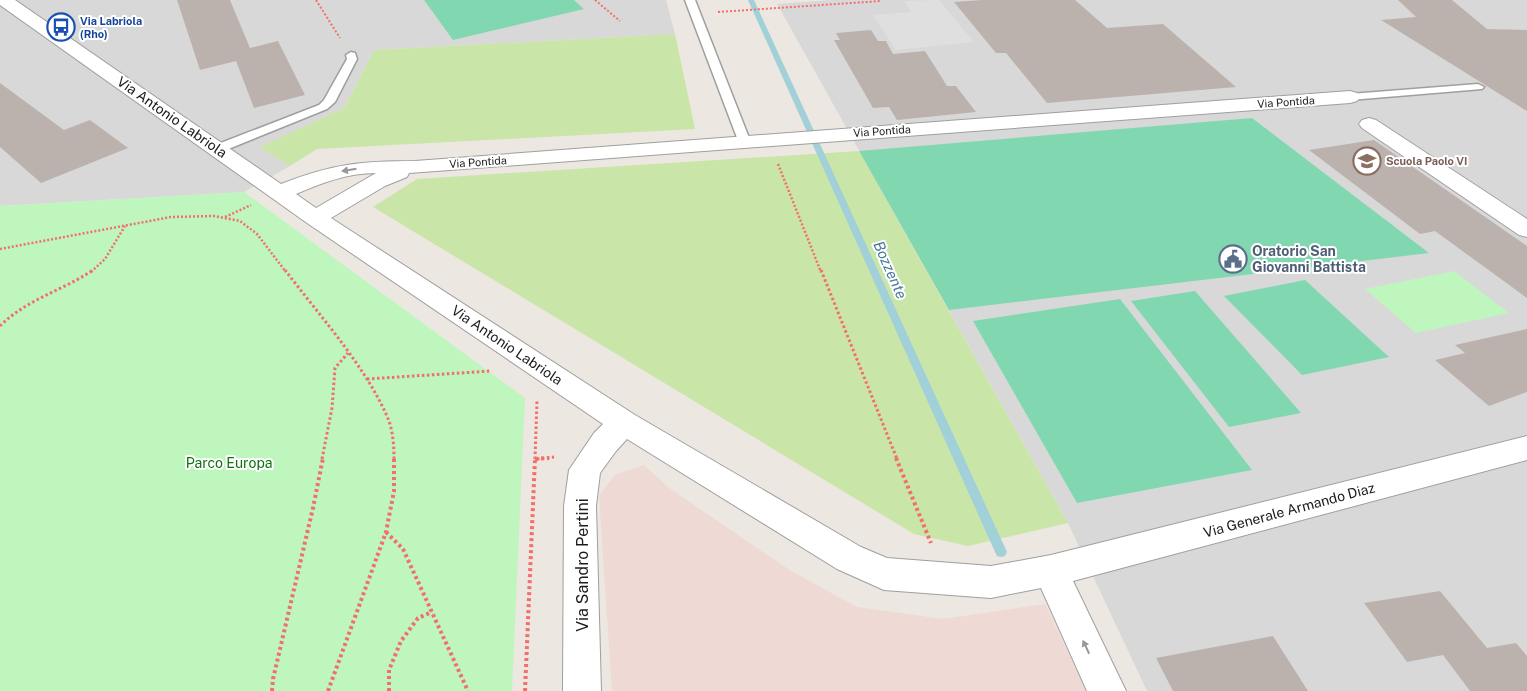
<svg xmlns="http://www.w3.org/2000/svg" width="1527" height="691" font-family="'Public Sans',sans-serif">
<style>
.residential{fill:#d9d8d8}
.military{fill:#eed9d4}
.grass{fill:#cae5a8}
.park{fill:#bef6be}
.pitch{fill:#81d8b0}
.parking{fill:#dfdfdf}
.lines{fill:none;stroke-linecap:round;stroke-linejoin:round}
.stream{fill:#a2d0d8;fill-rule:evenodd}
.building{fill:#bcb2ad}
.lane-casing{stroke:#9f9f9f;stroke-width:3}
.street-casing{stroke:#9f9f9f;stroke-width:2}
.path-far3{stroke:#f26f6b;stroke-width:2;stroke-dasharray:2 2;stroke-linecap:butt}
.path-far2{stroke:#f26f6b;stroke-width:2.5;stroke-dasharray:2 2;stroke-linecap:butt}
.path-far1{stroke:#f26f6b;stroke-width:3;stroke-dasharray:2.5 2.5;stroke-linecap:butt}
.path{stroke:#f26f6b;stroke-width:4;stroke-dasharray:3 3;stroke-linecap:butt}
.lane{fill:#fff;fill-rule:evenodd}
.street{fill:#fff;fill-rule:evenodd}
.oneway{fill:#989898}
.labels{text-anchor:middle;stroke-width:4;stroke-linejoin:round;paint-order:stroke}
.far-transit-label{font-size:11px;font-weight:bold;fill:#164399;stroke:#fff;text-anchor:start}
.far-street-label{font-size:11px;fill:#1b1b1b;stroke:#fff}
.far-education-label{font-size:11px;font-weight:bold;fill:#785e54;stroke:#fff;text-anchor:start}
.street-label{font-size:14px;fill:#1b1b1b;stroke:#fff}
.service-label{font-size:14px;font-weight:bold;fill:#4e5e75;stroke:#fff;text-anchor:start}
.park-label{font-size:14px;fill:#107111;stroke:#fff}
.water-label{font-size:15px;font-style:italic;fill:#4a7a9d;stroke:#fff}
.near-street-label{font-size:16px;fill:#1b1b1b;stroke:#fff}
</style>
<rect width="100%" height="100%" fill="#ece7e0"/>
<g class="residential">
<path d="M0 0H666L675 34 374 50 344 108 261 147 290 166 244 192 0 206Z"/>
<path d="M832 0H1527V691H1147L1068 523 777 4Z"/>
</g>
<path class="military" d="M644 465 669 488 791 571 857 607 943 619 1045 604 1086 691H612L599 495 615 475Z"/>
<g class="grass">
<path d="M675 34 695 129 317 149 290 166 260 147 344 108 374 50Z"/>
<path d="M859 151 1068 523 968 546 914 534 373 207 417 179Z"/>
</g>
<g class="park">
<path d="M244 192 525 398 512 691H0V206Z"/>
<path d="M1454 271 1509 313 1416 333 1365 289Z"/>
</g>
<g class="pitch">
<path d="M424 0H574L584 9 453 40Z"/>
<path d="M1252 118 1429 253 949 310 859 151Z"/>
<path d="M1305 280 1389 357 1302 375 1224 296Z"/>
<path d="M1195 291 1301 413 1229 427 1131 301Z"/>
<path d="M1120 299 1252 470 1077 503 973 321Z"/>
</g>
<path class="parking" d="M939 0 974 42 896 50 873 15 911 12 904 1Z"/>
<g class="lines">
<path class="stream" d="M748 0H754L1007 552 1005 556 1001 557 997 556 995 552Z"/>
</g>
<g class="building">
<path d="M177 0H230L250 48 278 41 305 95 254 108 236 61 200 70Z"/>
<path d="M982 0H1075L1107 28 1163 24 1236 87 1047 103 1006 53H996L954 2Z"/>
<path d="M1398 0H1452L1487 29 1527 30V111L1381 20 1416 17Z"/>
<path d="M871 30 878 41H886L893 54 925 51 947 86H956L976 112 897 120 889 107 873 108 834 40H840L836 33Z"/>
<path d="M0 83 64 130 90 120 128 148 41 183 0 147Z"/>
<path d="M1374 140 1527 246V298L1435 231 1420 234 1309 150Z"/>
<path d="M1527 329V392L1489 406 1435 360 1465 353 1455 345Z"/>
<path d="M1440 591 1487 648 1516 643 1527 656V691H1470L1443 655 1407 662 1364 603Z"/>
<path d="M1273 636 1308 691H1173L1156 658Z"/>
</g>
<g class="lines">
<g class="lane-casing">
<g id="lane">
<path d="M685 0H695L751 143 749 146 745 147 739 143Z"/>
<path d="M351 52 355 53 357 59 335 102 327 109 221 152H213L211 149 213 146 319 105 324 100 347 59 346 55Z"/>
<path d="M1478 84 1484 87 1482 89 1350 100 1344 97 1350 94Z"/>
</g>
</g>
<g class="street-casing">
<g id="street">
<path d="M0 0H15L281 184C332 164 361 161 415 161L1350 91 1357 93 1360 97 1357 101 1350 103 409 173 407 177 385 186 331 218 635 415 861 547 887 558 991 566 1051 555 1527 436V460L1073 581 1126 691H1087L1041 588 991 598 884 590 837 569 627 439 616 451 600 473 596 506 601 691H563L564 506 569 470 594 433 603 424 307 223 0 5ZM376 173 316 208 296 194C322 183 347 173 376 173Z"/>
<path d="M1369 118 1376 120 1527 219V237L1519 235 1362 128 1359 124 1362 120Z"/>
</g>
</g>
<g class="path-far3">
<path d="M316 0 340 38"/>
<path d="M595 0 620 21"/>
<path d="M718 12 881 1"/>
</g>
<g class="path-far2">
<path d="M778 164 821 272"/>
<path d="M225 217 251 205"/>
<path d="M0 249 171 217 214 216 240 221 257 234 286 272"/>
<path d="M91 272 105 259 125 226"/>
</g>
<g class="path-far1">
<path d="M285 270C319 315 368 369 389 421 393 433 394 446 394 459"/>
<path d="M821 270 897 459"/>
<path d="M0 326C27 299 62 291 93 270"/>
<path d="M367 379 491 371"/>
<path d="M322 459 332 408 335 368 348 353"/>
<path d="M535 459 537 401"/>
<path d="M537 459 554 457"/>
</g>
<g class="path">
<path d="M896 458 931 543"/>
<path d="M535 459 549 458"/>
<path d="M386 532 403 549 468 691"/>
<path d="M272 691 273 679 313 508 323 458"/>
<path d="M328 691 386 532 394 491V458"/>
<path d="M389 691V670L401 641 418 618 432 612"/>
<path d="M525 691 535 458"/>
</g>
<use href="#lane" class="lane"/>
<use href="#street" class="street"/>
</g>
<defs><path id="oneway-solid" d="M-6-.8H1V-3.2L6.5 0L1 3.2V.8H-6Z" transform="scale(1.25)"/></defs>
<g class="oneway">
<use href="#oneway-solid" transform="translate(349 170) rotate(171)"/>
<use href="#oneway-solid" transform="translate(1086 647) rotate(-115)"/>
</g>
<defs>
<g id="bus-ring" transform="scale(1.4375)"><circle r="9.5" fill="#fff" stroke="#1a4fb4" stroke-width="1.5"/><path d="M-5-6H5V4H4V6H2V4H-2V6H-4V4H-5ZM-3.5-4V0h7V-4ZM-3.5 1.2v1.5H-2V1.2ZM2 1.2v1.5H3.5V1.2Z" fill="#1a4fb4"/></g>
<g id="school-ring" transform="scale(1.4375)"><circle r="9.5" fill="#fff" stroke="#8d6e63" stroke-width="1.5"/><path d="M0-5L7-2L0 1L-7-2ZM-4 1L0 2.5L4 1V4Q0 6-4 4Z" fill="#8d6e63"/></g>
<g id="civic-ring" transform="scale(1.4375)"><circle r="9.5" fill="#fff" stroke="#5c6f8a" stroke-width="1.5"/><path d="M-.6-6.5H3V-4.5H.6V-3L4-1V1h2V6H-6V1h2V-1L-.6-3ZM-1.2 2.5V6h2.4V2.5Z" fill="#5c6f8a"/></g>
</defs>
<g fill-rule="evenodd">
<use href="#bus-ring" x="61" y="27"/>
<use href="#school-ring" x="1367" y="161"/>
<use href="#civic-ring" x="1233" y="259"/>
</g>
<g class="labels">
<g class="far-transit-label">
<text x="80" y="25">Via Labriola<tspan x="80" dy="13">(Rho)</tspan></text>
</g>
<g class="far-street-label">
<text transform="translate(1286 102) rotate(-4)" y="4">Via Pontida</text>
<text transform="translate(882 131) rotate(-4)" y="4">Via Pontida</text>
<text transform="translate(478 162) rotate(-4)" y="4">Via Pontida</text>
</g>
<g class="far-education-label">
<text x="1386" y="165">Scuola Paolo VI</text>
</g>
<g class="street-label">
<text transform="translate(172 117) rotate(35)" y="5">Via Antonio Labriola</text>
<text transform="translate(507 345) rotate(34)" y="5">Via Antonio Labriola</text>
<text transform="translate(1289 510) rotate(-15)" y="5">Via Generale Armando Diaz</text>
</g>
<g class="service-label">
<text x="1252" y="256">Oratorio San<tspan x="1252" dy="16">Giovanni Battista</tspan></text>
</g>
<g class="park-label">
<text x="229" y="468">Parco Europa</text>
</g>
<g class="water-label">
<text transform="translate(890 270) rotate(66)" y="5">Bozzente</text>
</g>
<g class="near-street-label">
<text transform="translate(582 565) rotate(-90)" y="6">Via Sandro Pertini</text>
</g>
</g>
</svg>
